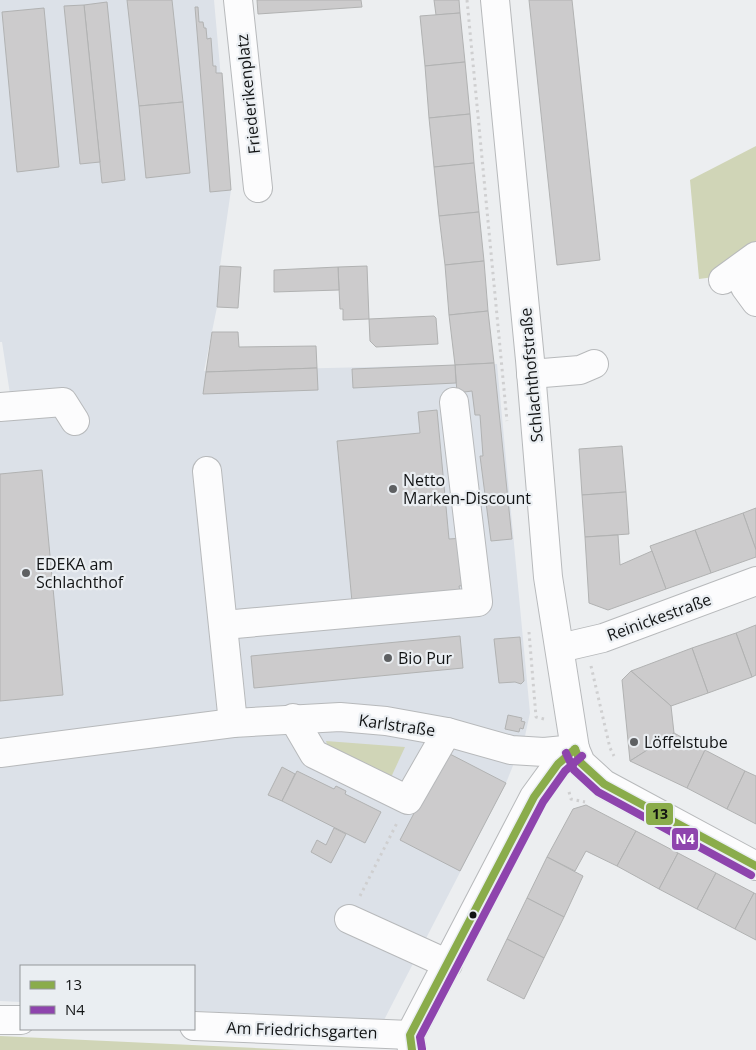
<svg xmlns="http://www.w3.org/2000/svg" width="756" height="1050" font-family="'Open Sans',sans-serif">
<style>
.built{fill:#dce1e8}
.green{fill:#d0d5b7}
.building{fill:#cccbcc;stroke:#b1b2b2}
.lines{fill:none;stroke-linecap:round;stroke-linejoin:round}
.minor-casing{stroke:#b7b9bb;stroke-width:30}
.major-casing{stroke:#b7b9bb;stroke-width:30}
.path{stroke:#cfcfd0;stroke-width:3;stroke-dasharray:2.5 4;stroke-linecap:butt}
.minor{stroke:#fcfcfd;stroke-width:28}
.major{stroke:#fcfcfd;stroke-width:28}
.bus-1-casing{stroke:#eaeef2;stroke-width:11}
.bus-2-casing{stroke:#eaeef2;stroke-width:11}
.bus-1{stroke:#8aac4b;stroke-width:8}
.bus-2{stroke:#8e44ad;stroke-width:8}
.poi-dot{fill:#5e6062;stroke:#eaeef2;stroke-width:2}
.bus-dot{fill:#121415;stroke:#eaeef2;stroke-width:2}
.labels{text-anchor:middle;stroke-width:4.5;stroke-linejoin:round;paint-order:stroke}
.street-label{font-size:16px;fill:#121415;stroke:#eaeef2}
.poi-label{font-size:16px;fill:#121415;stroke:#eaeef2;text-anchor:start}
.line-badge{stroke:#eaeef2;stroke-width:2}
.badge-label{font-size:14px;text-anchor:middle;font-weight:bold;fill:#fff}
.pale-badge-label{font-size:14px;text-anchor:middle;font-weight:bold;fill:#111}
</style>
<rect width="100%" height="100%" fill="#eceef0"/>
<path class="built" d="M0 0H214L231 190 220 266 217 307 204 371 497 364 530 713 525 736 506 783 384 1020 194 1011V966H21V1002L0 1001V422L14 420 2 342H0Z"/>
<g class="green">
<path d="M756 146V250L721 276 699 279 690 180Z"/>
<path d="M326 741 405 747 387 786 332 760Z"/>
<path d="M0 1036 297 1050H0Z"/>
</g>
<g class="building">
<path d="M127 0H172L183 102 139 106Z"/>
<path d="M257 0H361L362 7 258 14Z"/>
<path d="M434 0H459L460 13 436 15Z"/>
<path d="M529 0H572L600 260 557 265Z"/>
<path d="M107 2 125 180 102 183 84 5Z"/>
<path d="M84 5 100 162 80 164 64 6Z"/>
<path d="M195 7H198L199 22H203L204 28H206L207 39 211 38 213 66H216V73H222L231 190 210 192Z"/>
<path d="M44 8 59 167 17 172 2 12Z"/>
<path d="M460 13 465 62 425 66 420 16Z"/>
<path d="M465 62 470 114 429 118 425 66Z"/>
<path d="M183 102 190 173 146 178 139 106Z"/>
<path d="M470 114 474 163 434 167 429 118Z"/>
<path d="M474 163 479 212 439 216 434 167Z"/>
<path d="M479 212 484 261 445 265 439 216Z"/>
<path d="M484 261 488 311 449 315 445 265Z"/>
<path d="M220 266 241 267 238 308 217 307Z"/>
<path d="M367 266 369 319 343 320V309H340L338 267Z"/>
<path d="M338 267 339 290 274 292V270Z"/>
<path d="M488 311 494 363 455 365 449 315Z"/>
<path d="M434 316 436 318 438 344 376 347 370 341 369 319Z"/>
<path d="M212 332H238L239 347 316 346 317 368 206 372Z"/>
<path d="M494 363 512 539 491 541 480 456H483L480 415H475L472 391 457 393 455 365Z"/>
<path d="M455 365 456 383 353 388 352 369Z"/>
<path d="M317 368 318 390 203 394 206 372Z"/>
<path d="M437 410 449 539 464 538 468 585 459 586 460 592 352 602 337 441 420 433 418 412Z"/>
<path d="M622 446 626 492 582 495 579 449Z"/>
<path d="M42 470 63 695 0 701V474Z"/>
<path d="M626 492 629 534 585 537 582 495Z"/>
<path d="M756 508V550L743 513Z"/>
<path d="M743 513 756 550V557L711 573 695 530Z"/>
<path d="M695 530 711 573 666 589 650 546Z"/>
<path d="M618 535 620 565 652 551 666 589 608 610 589 603 585 537Z"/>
<path d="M756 625V675L752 677 736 633Z"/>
<path d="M736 633 752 677 708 693 692 648Z"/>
<path d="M460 636 463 668 254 688 251 656Z"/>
<path d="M520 637 524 681 521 684 515 682 499 683 494 639Z"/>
<path d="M692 648 708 693 671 706 631 671Z"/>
<path d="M631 671 671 706 674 733 630 761 622 680Z"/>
<path d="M508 715 522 718 521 721 525 722 523 729 520 728 519 732 505 729Z"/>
<path d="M674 733 705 750 687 788 630 761Z"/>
<path d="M705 750 745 771 727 809 687 788Z"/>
<path d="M446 752 506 783 460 871 400 840Z"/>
<path d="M282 767 295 774 282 801 268 795Z"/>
<path d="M297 771 334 789 336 786 346 791 345 794 381 812 365 843 282 801Z"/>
<path d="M745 771 756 776V824L727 809Z"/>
<path d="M586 805 636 831 617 866 586 851 575 871 547 857 573 809Z"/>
<path d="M334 828 346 834 331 863 311 852 317 840 326 845Z"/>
<path d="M636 831 678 853 659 889 617 866Z"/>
<path d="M678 853 716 873 697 909 659 889Z"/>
<path d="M547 857 583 876 564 917 527 898Z"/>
<path d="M716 873 754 893 735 929 697 909Z"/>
<path d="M754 893 756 894V940L735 929Z"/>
<path d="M527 898 564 917 544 958 507 939Z"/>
<path d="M507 939 544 958 524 999 487 980Z"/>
</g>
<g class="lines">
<g class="minor-casing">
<g id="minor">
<path d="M238 0 258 188"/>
<path d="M756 272 748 278 745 287 756 302"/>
<path d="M723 280 756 256"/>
<path d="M531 374 580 370 594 364"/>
<path d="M0 407 63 402 75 421"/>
<path d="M207 471 233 723"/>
<path d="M224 625 478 602 454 402"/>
<path d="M560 648 603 638 756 581"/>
<path d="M293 718 314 754 408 800 447 732"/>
<path d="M0 753 233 723 340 717 386 721 447 732 511 750 544 752 575 749"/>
<path d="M349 919 448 964"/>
<path d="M0 1020H21"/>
<path d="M194 1026 410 1035"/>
<path d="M412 1050 410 1035 534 797 558 764 575 749"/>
</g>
</g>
<g class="major-casing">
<path id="major" d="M495 0 530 360 548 577 575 749 581 763 604 784 756 866"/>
</g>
<g class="path">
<path d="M467 0 507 421"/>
<path d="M529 632 536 717 544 719"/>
<path d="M591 666 610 748 614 756"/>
<path d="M569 792 571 799 585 802"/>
<path d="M360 896 397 823"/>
</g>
<use href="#minor" class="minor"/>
<use href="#major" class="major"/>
<g class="bus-1-casing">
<g id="bus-1">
<path d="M575 749 581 763 604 784 756 866"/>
<path d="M412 1050 410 1035 534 797 558 764 575 749"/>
</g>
</g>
<g class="bus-2-casing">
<g id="bus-2">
<path d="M566 753 574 770 598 792 751 875"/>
<path d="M422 1049 420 1037 543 802 565 771 582 756"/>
</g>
</g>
<use href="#bus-1" class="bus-1"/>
<use href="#bus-2" class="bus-2"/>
</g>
<g class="poi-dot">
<circle cx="393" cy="489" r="5"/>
<circle cx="26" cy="573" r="5"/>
<circle cx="388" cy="658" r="5"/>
<circle cx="634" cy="742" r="5"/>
</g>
<circle class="bus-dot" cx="473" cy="915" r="4.5"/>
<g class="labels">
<g class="street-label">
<text transform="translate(248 94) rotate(-96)" y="6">Friederikenplatz</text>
<text transform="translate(531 375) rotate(-95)" y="6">Schlachthofstraße</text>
<text transform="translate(659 617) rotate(-20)" y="6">Reinickestraße</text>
<text transform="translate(397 725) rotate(8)" y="6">Karlstraße</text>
<text transform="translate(302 1030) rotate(2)" y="6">Am Friedrichsgarten</text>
</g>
<g class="poi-label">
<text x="403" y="486">Netto<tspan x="403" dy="18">Marken-Discount</tspan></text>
<text x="36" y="570">EDEKA am<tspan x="36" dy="18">Schlachthof</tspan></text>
<text x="398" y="664">Bio Pur</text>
<text x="644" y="748">Löffelstube</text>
</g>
</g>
<g class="line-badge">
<rect x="645" y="802" width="29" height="24" rx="5" fill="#8aac4b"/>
<rect x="671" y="827" width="28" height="24" rx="5" fill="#8e44ad"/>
</g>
<g class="badge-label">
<text x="685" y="844">N4</text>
</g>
<g class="pale-badge-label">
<text x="660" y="819">13</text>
</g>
<rect x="20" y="965" width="175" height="65" fill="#eaeef2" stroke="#94979a"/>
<rect x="30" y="981" width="25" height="8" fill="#8aac4b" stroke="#94979a"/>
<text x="65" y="990" font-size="15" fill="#121415">13</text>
<rect x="30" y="1006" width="25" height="8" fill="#8e44ad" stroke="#94979a"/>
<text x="65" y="1015" font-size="15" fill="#121415">N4</text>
</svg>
